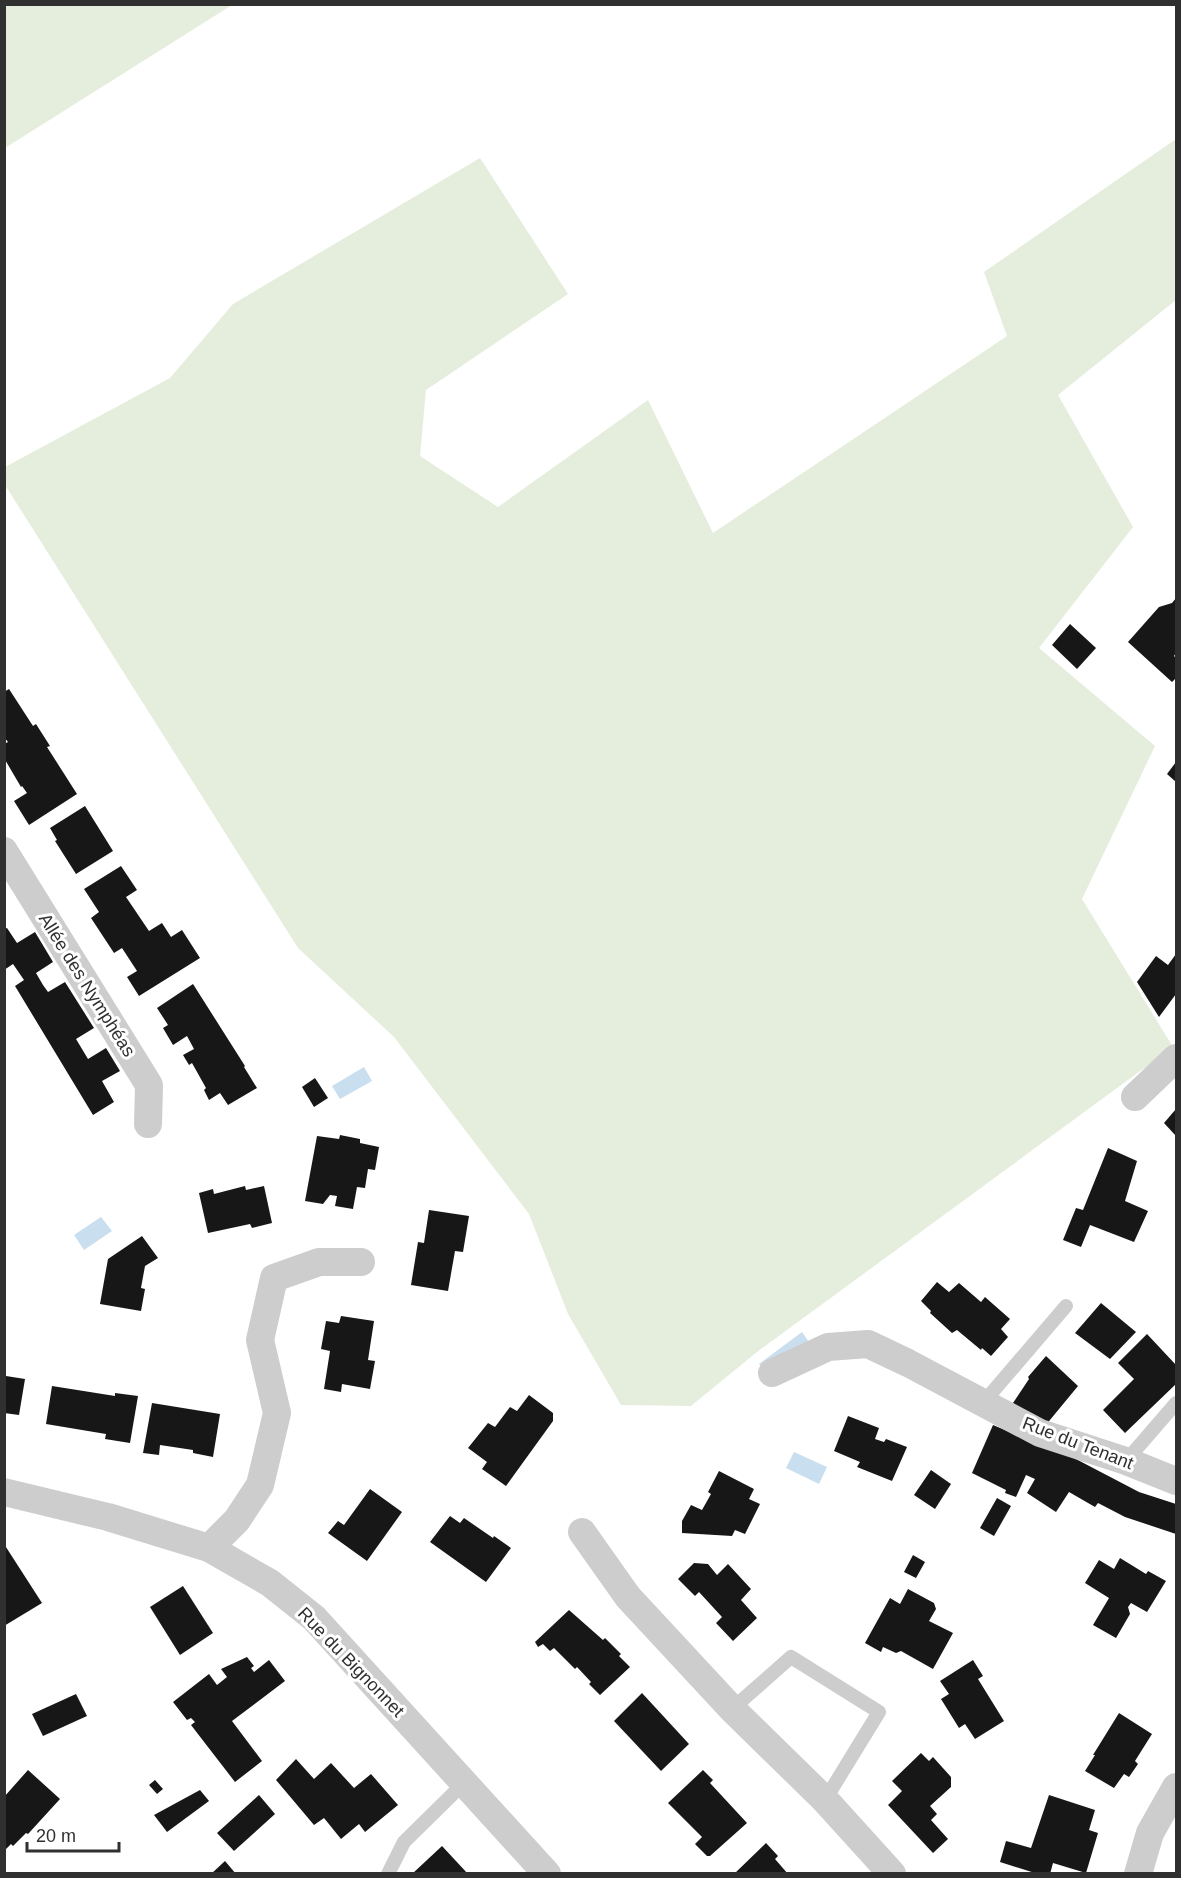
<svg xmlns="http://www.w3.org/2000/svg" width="1181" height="1878" font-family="Helvetica,sans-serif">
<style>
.green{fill:#e5eedd}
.water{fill:#c9deee}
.building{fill:#171717}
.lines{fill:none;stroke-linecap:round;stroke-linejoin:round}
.service{stroke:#cdcdcd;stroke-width:14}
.minor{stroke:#cdcdcd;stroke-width:28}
.labels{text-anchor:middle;stroke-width:6;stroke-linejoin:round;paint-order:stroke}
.street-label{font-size:18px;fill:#303030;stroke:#fff}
</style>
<rect width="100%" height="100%" fill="#fff"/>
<g class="green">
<path d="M5 4H232V5L5 148Z"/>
<path d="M1176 139V300L1058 395 1133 527 1039 648 1155 746 1082 899 1173 1047 757 1352 691 1406 621 1405 568 1314 529 1214 394 1037 298 948 5 485V467L170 378 233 304 480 158 568 294 426 390 420 456 498 507 648 400 713 533 1007 336 984 272Z"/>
</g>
<g class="water">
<path d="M364 1067 372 1081 340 1099 332 1086Z"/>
<path d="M101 1217 112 1231 84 1250 74 1235Z"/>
<path d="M802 1332 818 1355 776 1386 759 1364Z"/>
<path d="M794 1452 827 1467 819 1484 786 1468Z"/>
</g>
<g class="building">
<path d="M1176 598V653L1174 656 1176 658V678L1172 682 1128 642 1159 607 1172 603Z"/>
<path d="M1070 624 1096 648 1077 669 1052 645Z"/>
<path d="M9 689 33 726 36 724 50 746 47 747 77 794 29 825 14 801 27 793 22 786 21 787 4 758V744L8 742 4 737V692Z"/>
<path d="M1176 762V782L1167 774Z"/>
<path d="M85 806 113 851 76 874 55 841 57 840 50 828Z"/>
<path d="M121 866 137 890 126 897 149 931 162 923 171 937 182 930 200 958 139 996 127 977 137 971 122 948 114 953 91 918 99 912 84 889Z"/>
<path d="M7 928 17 943 35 932 53 962 36 973 43 985 48 992 65 982 94 1028 76 1039 88 1059 106 1048 120 1071 102 1081 114 1102 93 1115 15 986 24 980 13 964 4 970V929Z"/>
<path d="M1176 954V994L1159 1017 1137 982 1156 956 1168 965Z"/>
<path d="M193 984 245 1066 244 1067 257 1088 228 1105 220 1093 209 1100 204 1090 206 1088 192 1063 189 1065 183 1055 194 1049 187 1036 173 1045 163 1028 168 1025 157 1008Z"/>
<path d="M315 1078 328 1098 314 1107 302 1087Z"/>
<path d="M1176 1109V1136L1164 1123Z"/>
<path d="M340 1135 360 1139V1143L379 1147 375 1170 368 1169 365 1188 357 1187 353 1209 335 1206 337 1196 330 1195 323 1204 305 1201 317 1136 339 1139Z"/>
<path d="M1108 1148 1137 1161 1125 1201 1148 1211 1134 1242 1090 1225 1081 1247 1063 1240 1076 1208 1083 1210Z"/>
<path d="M245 1186 246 1190 264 1186 272 1223 252 1228 250 1224 208 1233 199 1193 213 1189 214 1194Z"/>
<path d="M429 1210 469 1216 463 1252 455 1251 448 1291 411 1285 418 1242 424 1243Z"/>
<path d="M142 1236 158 1258 145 1266 141 1288 145 1289 141 1311 100 1304 108 1259Z"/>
<path d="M937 1282 949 1292 959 1283 981 1302 985 1297 1010 1319 1001 1329 1008 1337 991 1356 982 1348 981 1350 957 1330 952 1333 930 1313 931 1311 921 1301Z"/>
<path d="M1101 1303 1136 1332 1110 1359 1075 1333Z"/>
<path d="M341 1316 374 1321 368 1360 375 1361 370 1389 342 1384 341 1392 324 1389 330 1351 321 1349 326 1321 339 1323Z"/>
<path d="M1147 1334 1176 1365V1384L1125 1433 1103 1410 1134 1379 1118 1363Z"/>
<path d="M1046 1356 1078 1386 1045 1426 1011 1406 1029 1379 1028 1377Z"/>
<path d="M6 1376 25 1379 19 1415 4 1413V1384Z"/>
<path d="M52 1386 115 1396V1393L138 1396 130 1443 105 1439 106 1434 46 1424Z"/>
<path d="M529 1395 553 1413V1421L506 1486 482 1469 487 1462 468 1448 488 1423 495 1427 510 1407 517 1411Z"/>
<path d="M152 1403 220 1414 213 1457 193 1453V1450L160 1445 159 1455 143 1453Z"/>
<path d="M848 1416 879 1428 875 1439 884 1442 886 1439 907 1447 892 1481 857 1467 860 1462 834 1451Z"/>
<path d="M993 1425 1036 1443 1051 1446 1139 1492 1176 1504V1534L1125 1517 1098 1503 1095 1507 1069 1492 1056 1512 1027 1493 1035 1479 1026 1475 1016 1497 1005 1493 1006 1490 972 1473Z"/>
<path d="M931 1470 951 1484 935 1509 914 1495Z"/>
<path d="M719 1471 754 1489 749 1499 760 1504 745 1534 735 1530 732 1536 682 1533V1521L691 1505 702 1510 711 1494 708 1492Z"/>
<path d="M370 1489 402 1512 367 1561 328 1533 338 1521 344 1525Z"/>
<path d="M997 1498 1011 1506 994 1536 980 1528Z"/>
<path d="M450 1516 460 1523 464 1518 493 1538 494 1536 511 1548 486 1582 430 1542Z"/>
<path d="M4 1544 42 1603 4 1626Z"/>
<path d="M913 1555 925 1562 916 1578 904 1572Z"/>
<path d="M1120 1558 1146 1574 1148 1571 1166 1581 1147 1612 1131 1603 1128 1607 1130 1614 1116 1638 1093 1625 1109 1598 1085 1583 1099 1560 1114 1569Z"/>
<path d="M694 1563 708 1564 717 1575 728 1564 751 1589 741 1600 757 1618 733 1641 716 1623 722 1617 699 1592 695 1596 678 1579Z"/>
<path d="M183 1586 213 1633 180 1655 150 1607Z"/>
<path d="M908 1589 934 1603 936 1609 929 1621 953 1633 933 1669 901 1651 896 1653 883 1647 881 1652 865 1643 890 1598 900 1604Z"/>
<path d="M569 1610 603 1640 605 1638 621 1654 619 1656 630 1667 600 1695 589 1684 591 1682 577 1667 575 1669 554 1648 550 1651 543 1644 538 1647 535 1642Z"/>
<path d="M247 1657 254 1666 251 1668 254 1672 269 1660 285 1681 232 1721 262 1761 235 1782 191 1725 195 1722 191 1718 187 1720 173 1702 209 1674 217 1685 227 1677 221 1669Z"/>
<path d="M973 1660 983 1676 978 1679 1004 1721 975 1739 965 1724 959 1728 941 1699 949 1694 940 1681Z"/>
<path d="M642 1693 689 1744 661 1771 614 1721Z"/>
<path d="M76 1694 87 1716 43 1736 32 1714Z"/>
<path d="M1119 1713 1152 1734 1135 1761 1138 1764 1129 1777 1124 1774 1114 1788 1085 1771 1095 1755H1093Z"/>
<path d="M921 1753 929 1761 933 1757 951 1777V1787L930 1806 937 1814 931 1820 948 1839 933 1853 888 1805 902 1791 892 1781Z"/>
<path d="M296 1759 314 1779 331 1763 354 1788 371 1774 398 1805 365 1832 359 1824 341 1839 324 1818 314 1825 276 1780Z"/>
<path d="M28 1770 60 1799 28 1834 26 1833 13 1846 11 1844 4 1851V1797Z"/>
<path d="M703 1770 713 1780 710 1783 747 1823 710 1856H707L695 1844 702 1837 668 1803Z"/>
<path d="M155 1780 163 1789 157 1794 149 1785Z"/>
<path d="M200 1790 209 1801 167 1832 154 1815Z"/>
<path d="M259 1795 275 1814 234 1851 217 1833Z"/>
<path d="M1049 1795 1095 1810 1089 1830 1098 1833 1086 1873 1053 1863 1050 1874H1038L1000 1862 1006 1841 1031 1848Z"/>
<path d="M766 1843 778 1856 775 1859 788 1874H734Z"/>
<path d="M442 1846 468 1874H412Z"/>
<path d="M225 1861 236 1874H211Z"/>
</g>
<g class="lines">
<g class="service">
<path d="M983 1403 1066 1306"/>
<path d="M1126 1461 1176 1403"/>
<path d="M732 1709 791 1657 879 1712 825 1800"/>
<path d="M388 1874 404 1842 464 1783"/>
</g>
<g class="minor">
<path d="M4 851 149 1085 148 1124"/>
<path d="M1135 1097 1176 1058"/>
<path d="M772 1373 828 1347 868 1344 908 1363 1040 1433 1126 1461 1176 1481"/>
<path d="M4 1492 108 1517 209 1548 270 1583 314 1618 547 1874"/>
<path d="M582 1532 628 1597 732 1709 825 1800 892 1874"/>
<path d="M209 1548 237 1520 260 1485 277 1413 260 1340 274 1278 319 1262H361"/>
<path d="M1138 1874 1150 1833 1176 1787"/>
</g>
</g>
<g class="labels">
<g class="street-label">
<text transform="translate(87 985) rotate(58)" y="6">Allée des Nymphéas</text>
<text transform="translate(1078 1443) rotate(21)" y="6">Rue du Tenant</text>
<text transform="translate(351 1662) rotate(46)" y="6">Rue du Bignonnet</text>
</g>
</g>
<rect width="1181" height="1878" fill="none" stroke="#303030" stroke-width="12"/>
<path d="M27 1842v9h92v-9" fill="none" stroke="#303030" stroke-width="3"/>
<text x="36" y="1842" font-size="18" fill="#303030" stroke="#ffffff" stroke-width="4.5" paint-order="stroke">20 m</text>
</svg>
